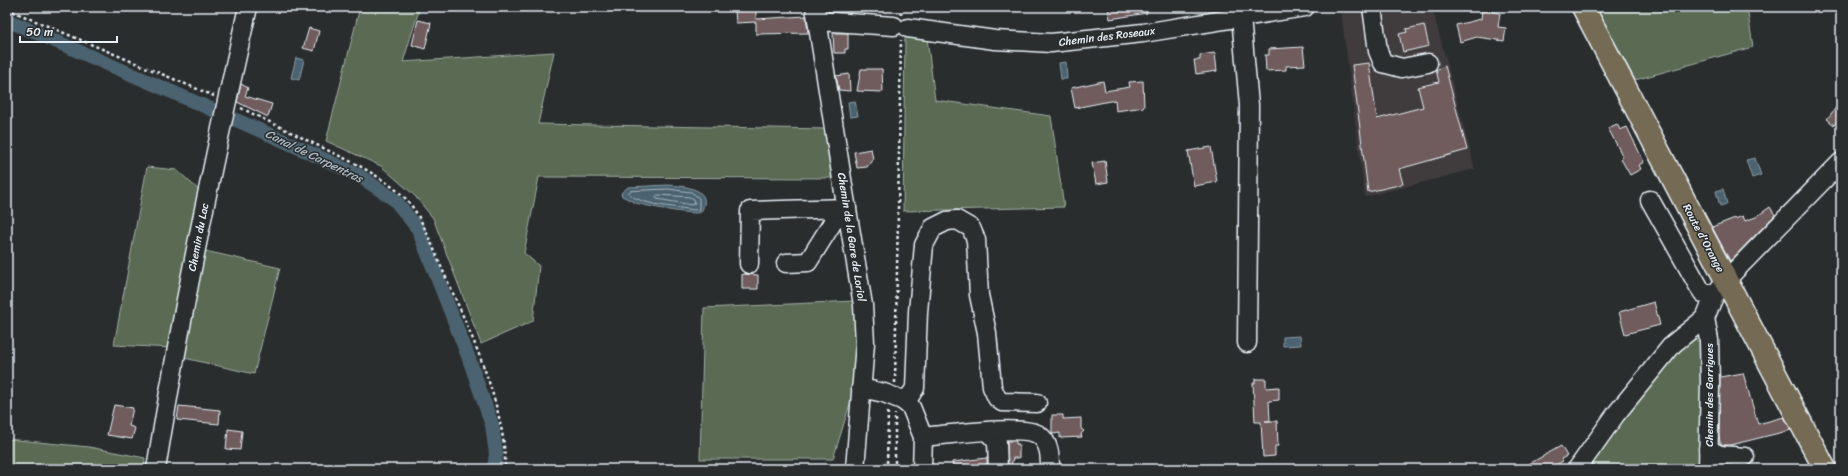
<svg xmlns="http://www.w3.org/2000/svg" width="1848" height="476" font-family="Sriracha,sans-serif">
<style>
.built{fill:#3f3b3c}
.green{fill:#5a6a53;stroke:#a1aea6}
.water{fill:#4b6370;stroke:#8a9ca6}
.lines{fill:none;stroke-linecap:round;stroke-linejoin:round}
.shore{stroke:#a9b8c2;stroke-width:1}
.canal{stroke:#4b6370;stroke-width:14}
.building{fill:#6f5c5b;stroke:#e8f1f8}
.minor-casing{stroke:#e8f1f8;stroke-width:21}
.major-casing{stroke:#e8f1f8;stroke-width:25}
.path{stroke:#e8f1f8;stroke-width:2.5;stroke-dasharray:3 3;stroke-linecap:butt}
.minor{stroke:#2a2d2e;stroke-width:18}
.major{stroke:#756b52;stroke-width:22}
.labels{text-anchor:middle;stroke-width:3;stroke-linejoin:round;paint-order:stroke}
.street-label{font-size:11px;fill:#e8f1f8;stroke:#2a2d2e}
.water-label{font-size:12px;font-style:italic;fill:#a9b8c2;stroke:#2a2d2e}
</style>
<rect width="100%" height="100%" fill="#2a2d2e"/>
<filter id="ink" filterUnits="userSpaceOnUse"><feTurbulence type="fractalNoise" baseFrequency=".025" numOctaves="2"/><feDisplacementMap in="SourceGraphic" scale="8" xChannelSelector="R" yChannelSelector="G"/><feConvolveMatrix kernelMatrix="1 2 1 2 8 2 1 2 1" color-interpolation-filters="sRGB"/></filter>
<g filter="url(#ink)">
<path class="built" d="M1375 7H1432L1475 169 1365 197 1341 12Z"/>
<g class="green">
<path d="M360 7H420L403 62 554 52 538 124 828 129 834 178 539 177 524 253 539 266 533 321 481 344 433 218 414 195 381 166 326 141Z"/>
<path d="M1596 7H1747L1753 47 1635 80Z"/>
<path d="M905 34 927 38 935 100 1051 116 1064 207 903 211Z"/>
<path d="M147 167 177 170 203 194 172 348 114 345Z"/>
<path d="M201 250 280 268 254 374 180 357Z"/>
<path d="M855 301 859 326 857 381 833 459H700L704 308Z"/>
<path d="M1693 337 1701 343 1700 469H1586L1606 439 1674 353Z"/>
<path d="M7 439 89 447 145 458 144 469H7Z"/>
</g>
<g class="water">
<path d="M296 58 304 60 299 80 291 78Z"/>
<path d="M1066 62 1067 79H1061L1059 63Z"/>
<path d="M855 101 858 116 850 117 848 102Z"/>
<path d="M1755 158 1761 175 1752 178 1746 160Z"/>
<path d="M668 185C683 186 715 188 701 212 694 216 646 206 636 203 631 201 627 198 622 196L621 193 628 187Z"/>
<path d="M1723 189 1727 204 1720 206 1716 191Z"/>
<path d="M1300 336 1301 345 1283 346V337Z"/>
</g>
<g class="lines">
<g class="shore">
<path d="M668 189 691 192 699 198V209L694 210C677 207 639 205 628 193L630 191Z"/>
<path d="M658 195 690 197 694 199 695 203 692 205 657 199 656 197Z"/>
</g>
<path class="canal" d="M7 20 282 140 358 175 395 200 418 229 468 356 492 425 496 454 494 469"/>
</g>
<g class="building">
<path d="M1108 7H1146L1147 13 1110 19Z"/>
<path d="M756 10V19L806 16 808 33 756 34V22L736 23 735 11Z"/>
<path d="M1482 10 1500 13 1498 27 1506 28 1504 41 1477 37 1460 42 1456 25 1481 19Z"/>
<path d="M418 20 431 23 425 49 412 45Z"/>
<path d="M1424 25 1429 46 1403 52 1399 34 1407 32 1406 29Z"/>
<path d="M309 28 319 31 314 51 303 48Z"/>
<path d="M833 33H848V49H845V53H834Z"/>
<path d="M1303 47 1305 65 1286 66V70L1266 71 1265 55H1269V49Z"/>
<path d="M1215 53 1217 71 1196 74 1194 60H1200V55Z"/>
<path d="M1369 63 1377 119 1423 107 1418 87 1439 82 1436 70 1445 66 1467 150 1399 169 1403 184 1368 192 1352 65Z"/>
<path d="M861 69H882L883 92 857 91Z"/>
<path d="M849 74 850 91 839 90 836 76Z"/>
<path d="M1103 81 1105 91 1130 87 1129 82 1143 81 1144 107 1116 111 1115 100 1075 108 1071 88Z"/>
<path d="M241 84 248 88 245 96 272 104 268 117 237 102Z"/>
<path d="M1841 101V117L1834 125 1827 119Z"/>
<path d="M1617 124 1620 130 1627 127 1644 162 1639 165 1641 169 1630 175 1621 159 1623 157 1608 128Z"/>
<path d="M1211 147 1217 182 1194 186 1188 151Z"/>
<path d="M871 149 873 159 867 167 857 168 854 152Z"/>
<path d="M1105 161 1108 182 1096 184 1092 163Z"/>
<path d="M1770 207 1775 215 1730 261 1712 227 1735 218V219L1743 216 1745 221 1756 217Z"/>
<path d="M742 274 758 275V289H742Z"/>
<path d="M1654 302 1660 325 1625 334 1619 312Z"/>
<path d="M1743 373 1758 424 1784 417 1791 430 1731 445H1723L1720 443 1719 434 1720 377Z"/>
<path d="M1255 379H1266V388L1279 387V400L1269 401 1270 421H1265H1277L1278 446H1275V456L1263 457 1261 422H1255L1253 383H1255Z"/>
<path d="M114 405 133 408 129 426 135 428 132 439 107 435Z"/>
<path d="M179 406 220 410 219 424 177 420Z"/>
<path d="M1052 415H1063V419L1081 418V429L1084 431 1081 434 1082 437 1060 438V433L1052 434Z"/>
<path d="M228 429 242 431 240 450 226 449Z"/>
<path d="M1007 441H1016V444H1019V458H1013L1010 469H1008Z"/>
<path d="M1561 446 1567 456 1561 459 1563 461 1549 469H1520Z"/>
<path d="M987 458V469H953L952 462Z"/>
</g>
<g class="lines">
<g class="minor-casing">
<g id="minor">
<path d="M815 7 844 192 863 305 865 343 855 469"/>
<path d="M1372 7 1378 51 1383 63 1402 68 1428 63"/>
<path d="M1241 17 1249 105 1247 343"/>
<path d="M818 21 894 26"/>
<path d="M908 28 995 40 1051 43 1143 33 1305 7"/>
<path d="M1650 200 1699 287 1703 293 1715 294"/>
<path d="M786 263 808 262 841 209"/>
<path d="M749 264 750 211 847 208"/>
<path d="M861 388 884 393 902 400 910 396 915 388 918 312 924 245 933 228 947 221 957 220 971 228 976 240 979 295 987 333 992 387 997 398 1002 402 1037 403"/>
<path d="M902 400 911 407 923 437 922 469"/>
<path d="M988 432 997 442 998 469"/>
<path d="M923 437C945 435 1024 424 1039 435 1050 443 1050 457 1050 469"/>
<path d="M1708 449 1720 455 1745 457"/>
<path d="M156 469C181 314 213 160 248 7"/>
<path d="M1577 469 1616 414 1673 344 1705 318"/>
<path d="M1708 469 1710 384 1709 340 1705 318 1715 294 1726 280 1841 162"/>
</g>
</g>
<g class="major-casing">
<path id="major" d="M1583 7 1825 469"/>
</g>
<g class="path">
<path d="M7 9 214 96"/>
<path d="M901 15V7"/>
<path d="M241 108 356 164C374 174 394 186 408 201 424 221 433 248 443 271 468 327 507 408 505 469"/>
<path d="M895 383 901 40"/>
<path d="M887 469 888 411"/>
<path d="M895 469V414"/>
</g>
<use href="#minor" class="minor"/>
<use href="#major" class="major"/>
</g>
</g>
<g class="labels">
<g class="street-label">
<text transform="translate(1107 36) rotate(-7)" y="4">Chemin des Roseaux</text>
<text transform="translate(198 237) rotate(-79)" y="4">Chemin du Lac</text>
<text transform="translate(852 237) rotate(81)" y="4">Chemin de la Gare de Loriol</text>
<text transform="translate(1704 238) rotate(62)" y="4">Route d'Orange</text>
<text transform="translate(1709 395) rotate(-90)" y="4">Chemin des Garrigues</text>
</g>
<g class="water-label">
<text transform="translate(314 156) rotate(26)" y="4">Canal de Carpentras</text>
</g>
</g>
<rect width="1848" height="476" fill="none" stroke="#2a2d2e" stroke-width="24"/>
<rect x="12" y="12" width="1824" height="452" fill="none" stroke="#e8f1f8" stroke-width="1.5" filter="url(#ink)"/>
<path d="M20 36v6h97v-6" fill="none" stroke="#e8f1f8" stroke-width="2"/>
<text x="26" y="36" font-size="12" fill="#e8f1f8" stroke="#2a2d2e" stroke-width="3" paint-order="stroke">50 m</text>
</svg>
